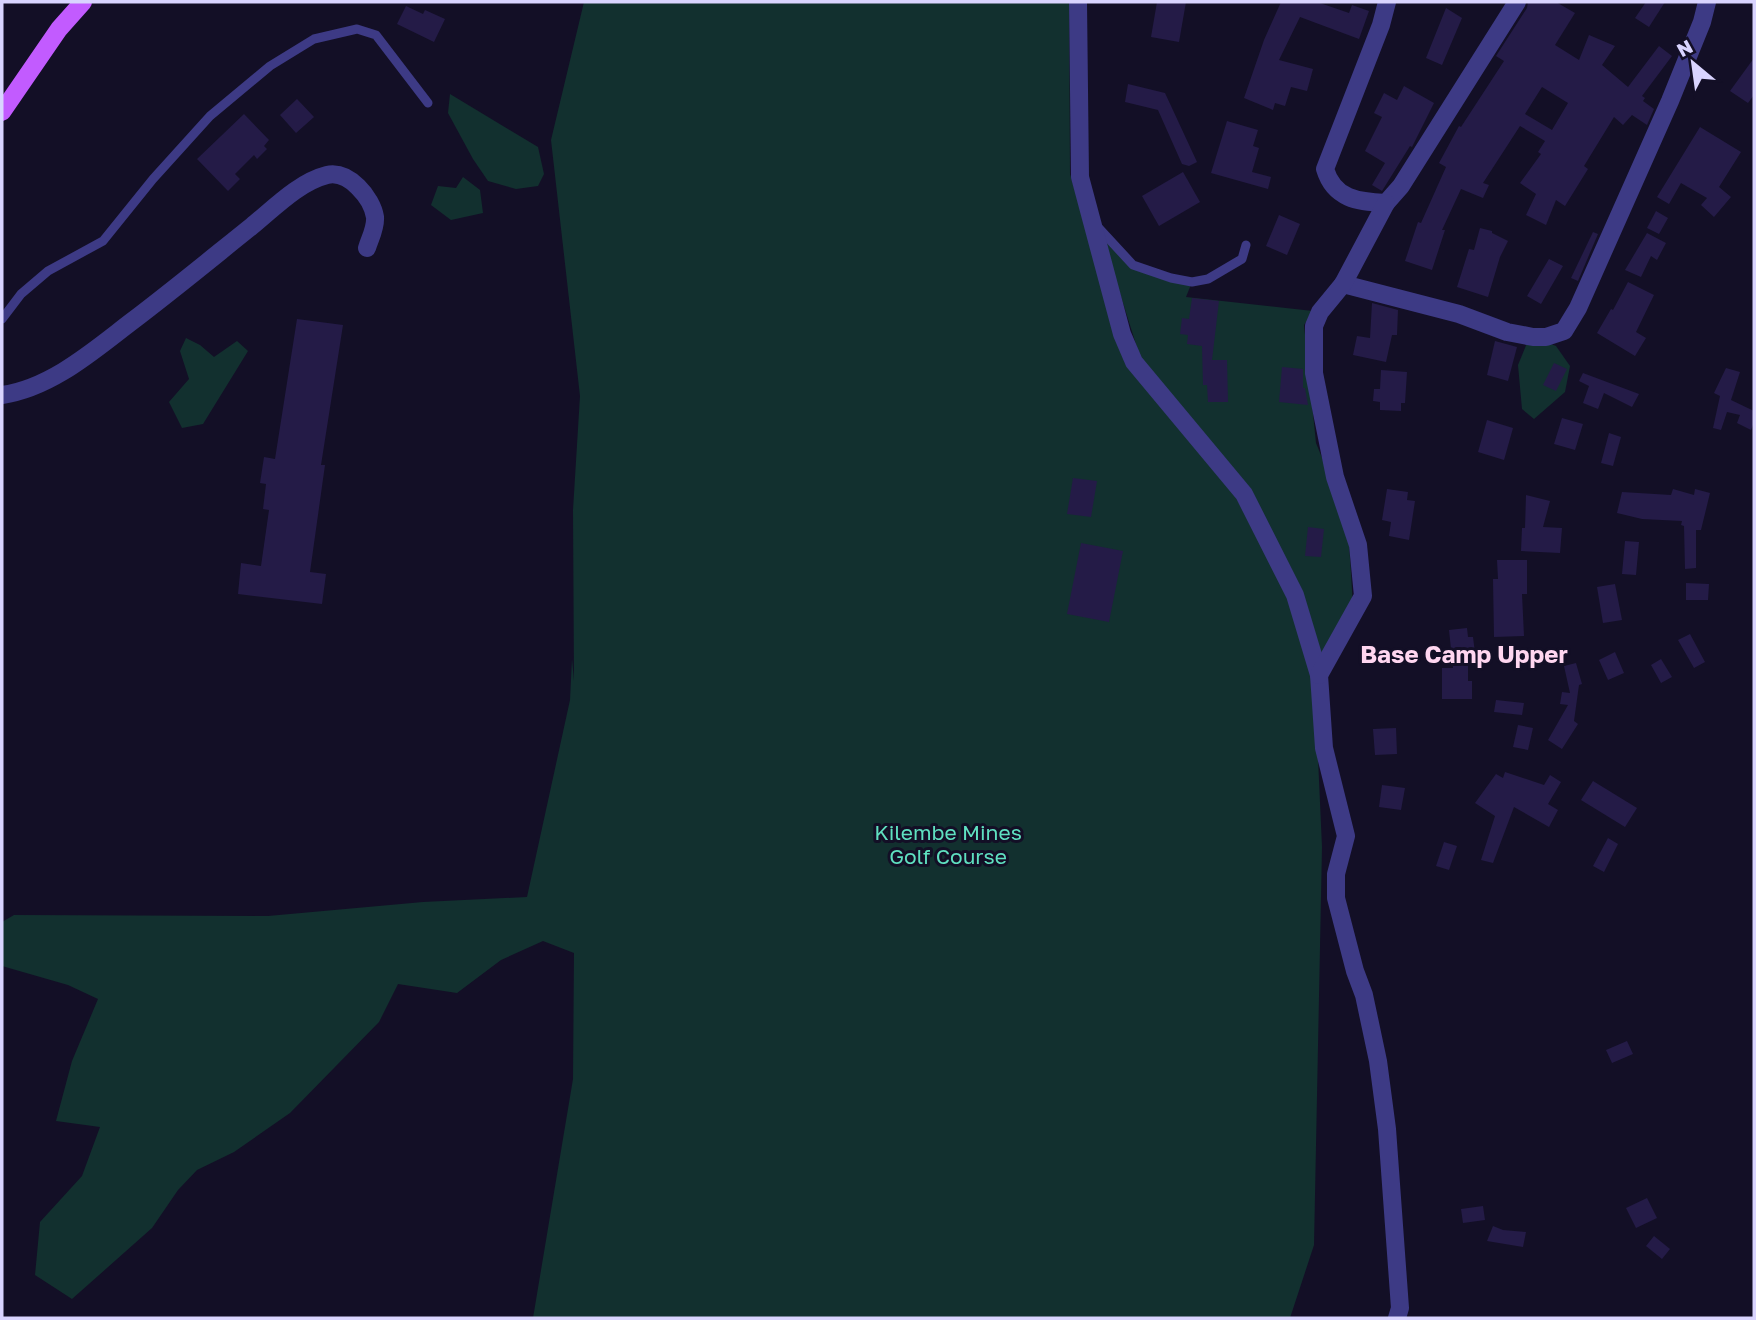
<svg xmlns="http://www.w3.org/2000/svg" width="1756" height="1320" font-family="'Golos Text',sans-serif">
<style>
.green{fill:#12302f}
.building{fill:#241b47;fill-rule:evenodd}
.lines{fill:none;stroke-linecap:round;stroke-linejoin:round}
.lane{stroke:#3d3a85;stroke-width:9}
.street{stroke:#3d3a85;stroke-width:18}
.primary{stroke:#c25bff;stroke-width:18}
.labels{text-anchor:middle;stroke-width:6;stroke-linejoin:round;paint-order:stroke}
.park-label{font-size:21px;fill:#5fe0c0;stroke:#130f26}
.quarter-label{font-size:24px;font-weight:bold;fill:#ffd6f0;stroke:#130f26}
</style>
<rect width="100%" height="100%" fill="#130f26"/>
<g class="green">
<path d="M584 2H1069L1070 174 1125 363 1227 482 1284 582 1315 691 1322 847 1314 1245 1290 1318H533L573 1079 574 953 543 941 501 960 457 993 398 984 379 1022 290 1113 234 1152 197 1170 178 1190 152 1228 72 1299 35 1275 40 1222 82 1176 100 1127 56 1121 72 1061 98 999 68 985 2 966V922L14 915 268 916 423 902 527 897 570 700 572 659 574 681 573 510 580 396 551 140Z"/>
<path d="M450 94 538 147 544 174 538 186 516 189 488 181 473 159 448 113Z"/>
<path d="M463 177 480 190 483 213 451 220 431 205 438 186 456 188Z"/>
<path d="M1100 230 1139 267 1192 282 1186 297 1313 311 1304 325 1316 443 1325 465 1349 544 1351 573 1353 608 1322 657 1251 489 1141 360Z"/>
<path d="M186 338 200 345 214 357 237 341 248 351 203 424 182 428 169 402 189 379 180 351Z"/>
<path d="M1538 339 1556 346 1570 366 1565 392 1534 419 1522 409 1518 365 1527 343Z"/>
</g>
<g class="building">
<path d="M1157 2H1186L1179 42 1151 37Z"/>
<path d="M1281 2H1317L1349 13 1352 5 1369 11 1359 39 1300 17 1279 60 1313 69 1307 91 1291 87 1285 106 1275 103 1273 110 1244 98 1264 40Z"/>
<path d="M1528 2H1556L1575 13 1555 45 1579 60 1589 35 1615 46 1602 65 1628 87 1659 46 1672 56 1642 96 1645 98 1643 101 1654 109 1647 125 1632 115 1623 125 1614 117 1584 166 1588 169 1565 206 1556 200 1546 225 1526 215 1536 194 1520 183 1541 154 1538 152 1545 141 1520 126 1483 183 1489 185 1483 198 1461 189 1442 230H1445L1432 270 1405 261 1418 222 1421 223 1446 167 1439 163 1459 126 1461 127 1504 61 1496 56 1527 8ZM1542 87 1568 103 1552 130 1525 114Z"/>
<path d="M1646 2H1665L1649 27 1635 18Z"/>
<path d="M406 6 423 14 425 10 445 19 434 42 397 24Z"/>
<path d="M1446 8 1462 18 1442 65 1426 58Z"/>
<path d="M1754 58V95L1748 103 1730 91Z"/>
<path d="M1128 84 1165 93 1197 162 1189 166 1182 164 1158 110 1125 102Z"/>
<path d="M1404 86 1434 103 1412 147 1410 146 1382 191 1372 185 1385 163 1365 151 1382 117 1374 113 1384 93 1397 100Z"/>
<path d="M297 99 314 117 296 133 280 115Z"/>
<path d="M244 114 269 140 264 146 267 149 257 159 254 155 235 174 240 179 228 191 197 159Z"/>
<path d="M1227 121 1258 130 1253 146 1259 148 1252 172 1271 177 1268 189 1211 173Z"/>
<path d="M1700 127 1741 152 1719 187 1731 197 1714 217 1701 205 1707 198 1681 183 1669 204 1657 197Z"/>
<path d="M1183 172 1200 202 1159 226 1142 196Z"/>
<path d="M1656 211 1668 218 1659 234 1647 228Z"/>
<path d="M1279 215 1300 224 1287 255 1266 246Z"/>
<path d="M1480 228 1492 231V233L1508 241 1500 257 1488 297 1457 287 1469 249 1474 250Z"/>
<path d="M1593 232 1598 234 1578 281 1571 278Z"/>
<path d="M1647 233 1666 243 1657 260 1651 256 1641 277 1625 270Z"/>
<path d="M1549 259 1563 266 1541 304 1527 296Z"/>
<path d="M1628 282 1654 295 1636 332 1646 338 1635 356 1597 333 1611 309 1613 310Z"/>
<path d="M1192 298 1219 301 1212 360H1227L1228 402H1208L1207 385H1203L1202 346 1187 344 1188 335 1180 334 1182 318 1189 319Z"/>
<path d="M1372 303 1398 310 1397 335H1392L1386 362 1353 355 1357 336 1370 338Z"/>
<path d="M297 319 343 325 321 465H325L310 572 326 574 322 604 238 594 241 563 261 566 269 510 263 509 266 484 260 483 264 457 275 459Z"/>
<path d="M1495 341 1517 347 1508 381 1487 375Z"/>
<path d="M1554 363 1567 369 1556 391 1543 385Z"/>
<path d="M1282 367 1303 369V388H1305L1308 405 1279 402Z"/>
<path d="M1726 368 1740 372 1731 400 1754 411V422L1751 430 1737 423 1740 415 1727 412 1721 430 1713 428 1720 396 1714 393Z"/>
<path d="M1381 370 1407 372 1405 403H1401V411L1380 410V402L1373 401 1374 389H1380Z"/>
<path d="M1583 373 1639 394 1632 407 1604 393 1598 409 1583 403 1589 386 1579 381Z"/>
<path d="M1562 418 1583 424 1575 450 1554 444Z"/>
<path d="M1487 420 1513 428 1504 460 1478 452Z"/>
<path d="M1609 433 1621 437 1613 466 1601 463Z"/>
<path d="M1073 478 1097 481 1091 517 1067 514Z"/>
<path d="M1387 489 1408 492 1407 500 1415 501 1409 540 1389 536 1391 522 1382 520Z"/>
<path d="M1673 489 1694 495 1695 489 1710 493 1701 530H1696V568L1685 569 1684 526 1681 525 1682 521 1642 519 1617 513 1622 492 1671 495Z"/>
<path d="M1526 495 1550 501 1543 527 1562 528 1560 553 1521 551 1522 528H1525Z"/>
<path d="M1308 527 1324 529 1321 557 1305 556Z"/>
<path d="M1625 541 1639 542 1636 575 1622 574Z"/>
<path d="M1081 543 1123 551 1109 622 1067 614Z"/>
<path d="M1497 560H1527V594H1522L1524 636 1494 637 1493 579H1498Z"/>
<path d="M1686 583 1709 584 1708 600H1686Z"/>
<path d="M1615 584 1622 620 1603 623 1597 587Z"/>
<path d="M1467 628 1468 637H1473L1475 653H1468V681H1472V699H1442V668H1453L1449 630Z"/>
<path d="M1690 634 1705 662 1694 668 1678 640Z"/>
<path d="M1615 652 1624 673 1608 680 1599 660Z"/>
<path d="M1661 659 1672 677 1661 683 1651 665Z"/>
<path d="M1576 663 1582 684 1579 685 1574 721 1578 724 1562 749 1548 740 1568 705 1560 704 1562 692 1570 693 1564 666Z"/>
<path d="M1496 700 1524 703 1522 715 1494 712Z"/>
<path d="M1518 725 1533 728 1528 750 1513 747Z"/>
<path d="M1396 728 1397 754 1375 755 1373 729Z"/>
<path d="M1505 772 1544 785 1550 775 1561 782 1548 804 1558 810 1549 827 1514 807 1493 863 1481 860 1495 816 1475 803 1496 774 1503 778Z"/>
<path d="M1593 781 1637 808 1625 827 1581 800Z"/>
<path d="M1382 785 1405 788 1401 810 1379 807Z"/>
<path d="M1608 838 1618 844 1604 872 1593 866Z"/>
<path d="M1444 842 1457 846 1449 870 1436 866Z"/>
<path d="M1627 1041 1633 1054 1612 1063 1606 1050Z"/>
<path d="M1647 1198 1657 1218 1636 1228 1626 1208Z"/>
<path d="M1483 1206 1485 1220 1463 1223 1461 1209Z"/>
<path d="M1493 1226 1503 1230 1526 1232 1523 1247 1487 1241Z"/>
<path d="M1654 1236 1670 1249 1662 1259 1646 1246Z"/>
</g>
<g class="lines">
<g class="lane">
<path d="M1097 226 1133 265 1171 278 1192 282 1208 279 1242 259 1246 245"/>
<path d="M2 319 21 294 48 271 103 241 153 179 210 116 270 66 314 39 357 29 376 35 428 103"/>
</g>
<g class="street">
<path d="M1078 2 1080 177 1122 334 1134 362 1244 494 1295 595 1319 675 1324 748 1346 836 1336 874V898L1355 971 1364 995 1378 1061 1387 1129 1400 1308 1397 1318"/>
<path d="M1387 2 1381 25 1325 169C1334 199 1358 202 1386 203L1401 186 1517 2"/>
<path d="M1343 284 1459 314 1507 332 1533 337H1546L1564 331 1578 308 1670 101 1702 22 1707 2"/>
<path d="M2 395C51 388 93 351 131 322 172 291 212 258 252 226 274 208 299 182 327 175 349 170 372 198 375 217 376 228 370 238 367 248"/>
<path d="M1319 675 1363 596 1358 545 1335 477 1314 373V326L1320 312 1343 284 1386 203"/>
</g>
<path class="primary" d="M2 112 59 29 83 2"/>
</g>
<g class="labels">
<g class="park-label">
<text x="948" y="840">Kilembe Mines<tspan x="948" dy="24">Golf Course</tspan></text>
</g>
<g class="quarter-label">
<text x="1464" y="663">Base Camp Upper</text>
</g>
</g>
<rect width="1756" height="1320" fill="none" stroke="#d9d4ff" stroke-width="7"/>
<g transform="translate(1693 63) rotate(331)" stroke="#130f26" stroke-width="5" paint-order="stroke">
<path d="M0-5L12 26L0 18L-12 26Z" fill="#d9d4ff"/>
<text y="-10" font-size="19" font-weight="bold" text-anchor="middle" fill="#d9d4ff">N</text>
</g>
</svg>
